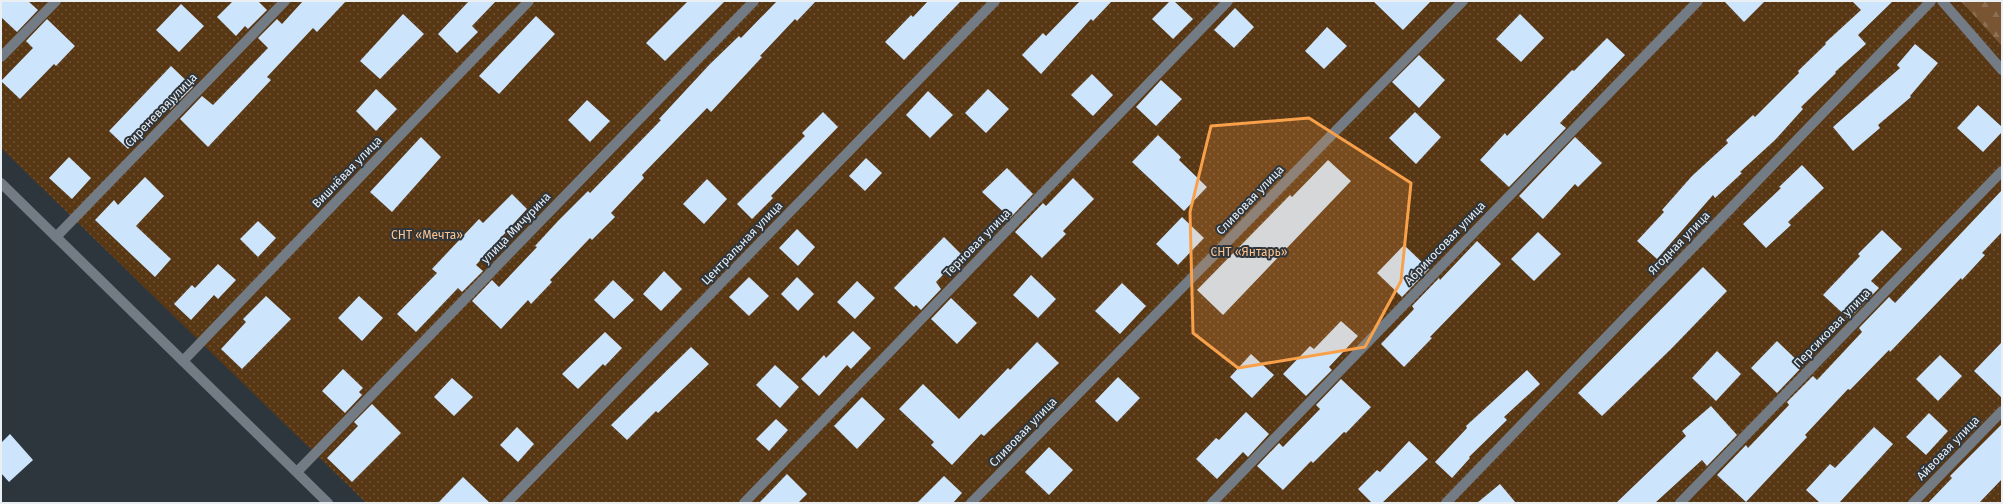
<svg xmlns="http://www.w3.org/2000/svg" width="2003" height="504" font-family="'Fira Sans',sans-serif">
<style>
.grass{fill:url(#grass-dots)}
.forest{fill:url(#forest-firs)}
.building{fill:#cde5fc}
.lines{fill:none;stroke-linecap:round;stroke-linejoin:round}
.minor{stroke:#737b84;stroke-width:10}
.marked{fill:#f8a14a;fill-opacity:0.2;stroke:#f8a14a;stroke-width:3;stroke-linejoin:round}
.labels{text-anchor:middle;stroke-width:4;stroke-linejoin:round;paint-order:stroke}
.street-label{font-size:12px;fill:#eaeff3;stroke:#2e363d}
.park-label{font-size:12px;fill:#ffc38d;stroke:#2e363d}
</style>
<defs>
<pattern id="grass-dots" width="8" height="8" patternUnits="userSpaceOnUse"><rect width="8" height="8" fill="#583715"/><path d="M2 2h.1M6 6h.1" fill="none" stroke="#705438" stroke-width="1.8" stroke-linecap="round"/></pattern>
<pattern id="forest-firs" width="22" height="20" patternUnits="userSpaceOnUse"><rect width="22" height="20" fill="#795534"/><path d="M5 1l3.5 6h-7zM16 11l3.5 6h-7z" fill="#8c6e52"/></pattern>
</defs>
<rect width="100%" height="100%" fill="#2e363d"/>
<path class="grass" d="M1 1H2002V503H366L1 148Z"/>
<path class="forest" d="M1961 1H2002V47L2001 45Z"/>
<g class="building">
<path d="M1 1H28L38 10 17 32 1 17Z"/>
<path d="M233 1H258L267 10 248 29 245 26 236 36 217 17Z"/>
<path d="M303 1H346L317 32 313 28 267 77 271 80 208 147 180 119 202 96 213 105 268 48 258 38 277 19 282 24Z"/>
<path d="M469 1H496L472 26 478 32 457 53 438 34Z"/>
<path d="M688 1H725L665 61 646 43Z"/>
<path d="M777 1H816L797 21 795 19 760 56 762 57 711 112 707 108 642 175 644 178 611 213 615 217 592 240 590 238 550 280 552 282 531 304 528 300 501 329 472 301 492 280 499 287 537 247 535 246 558 221 588 191 590 193 661 120 659 119 710 64 739 36 741 38Z"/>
<path d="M928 1H961L904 60 885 42 911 15 913 17Z"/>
<path d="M1080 1H1112L1093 21 1091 19 1041 74 1022 55 1043 33 1046 36Z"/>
<path d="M1170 1H1174L1193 19 1173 39 1152 19Z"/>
<path d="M1373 1H1431L1403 30Z"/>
<path d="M1724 1H1765L1744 22Z"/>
<path d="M1852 1H1893L1858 35 1866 44 1835 72 1836 73 1801 107 1803 109 1775 140 1740 172 1742 173 1715 198 1713 195 1657 259 1637 241 1664 212 1662 210 1692 176 1728 143 1726 140 1753 115 1755 117 1799 73 1798 71 1826 44 1825 43 1861 10Z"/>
<path d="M181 4 204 26 179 52 156 30Z"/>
<path d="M1235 8 1254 27 1234 48 1214 30Z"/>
<path d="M403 14 424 34 380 79 360 61Z"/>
<path d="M1520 14 1544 38 1521 62 1496 39Z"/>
<path d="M536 16 555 34 499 94 479 76Z"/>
<path d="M47 19 75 46 56 66 54 64 20 99 1 81 33 48 26 41Z"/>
<path d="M1327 27 1347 46 1324 69 1305 51Z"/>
<path d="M1607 38 1625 55 1560 123 1566 128 1509 187 1480 160 1505 133 1507 136 1572 70 1574 71Z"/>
<path d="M1915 44 1938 63 1910 96 1911 97 1878 125 1880 128 1853 151 1833 127 1900 68 1897 65Z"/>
<path d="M1419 55 1445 80 1419 108 1392 82Z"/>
<path d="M171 66 193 87 170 110 168 108 128 149 109 131Z"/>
<path d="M1092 74 1113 95 1093 116 1071 95Z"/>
<path d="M1161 80 1182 99 1156 126 1136 107Z"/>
<path d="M376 89 397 109 376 131 356 111Z"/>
<path d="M988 89 1009 109 986 133 965 113Z"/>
<path d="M928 91 953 115 930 138 906 115Z"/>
<path d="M587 100 610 121 590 142 568 120Z"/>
<path d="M1978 105 2002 127V132L1983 152 1957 128Z"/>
<path d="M823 112 838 127 771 196 773 198 752 219 737 204 805 136 802 133Z"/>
<path d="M1415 112 1441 137 1416 164 1389 138Z"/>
<path d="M1158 135 1181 157 1179 160 1207 187 1184 211 1132 162Z"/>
<path d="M421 137 441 157 392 212 370 192Z"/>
<path d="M1575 137 1602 163 1578 187 1575 184 1543 219 1519 196Z"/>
<path d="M69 157 91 178 72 199 49 178Z"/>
<path d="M866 158 882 173 865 191 849 176Z"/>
<path d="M1328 160 1351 181 1223 315 1197 290 1290 195 1292 197Z"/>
<path d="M1802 165 1824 188 1788 222 1791 225 1766 248 1743 224 1781 188 1779 187Z"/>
<path d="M1007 168 1033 194 1010 218 982 192Z"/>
<path d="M145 177 164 196 136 226 171 259 155 277 95 220 114 200 118 205Z"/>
<path d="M1073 178 1094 199 1063 231 1066 234 1042 258 1015 232 1043 203 1046 206Z"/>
<path d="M707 179 727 199 704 224 683 204Z"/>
<path d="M2002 190V232L1982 253 1985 255 1962 280 1961 278 1890 352 1889 350 1850 390 1848 389 1805 435 1807 437 1746 502 1717 475 1746 445 1748 448 1789 405 1787 402 1813 376 1817 380 1819 378 1862 332 1859 328 1889 297 1895 303Z"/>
<path d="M512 194 527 209 476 265 483 271 462 292 458 288 416 332 397 314 437 273 432 269 479 219 483 223Z"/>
<path d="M1182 217 1204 238 1178 265 1156 244Z"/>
<path d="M258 221 276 238 258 257 240 239Z"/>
<path d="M797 229 815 247 798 266 779 248Z"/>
<path d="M1882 230 1902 249 1871 281 1879 288 1849 319 1823 295 1860 256 1858 254Z"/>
<path d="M1538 232 1561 254 1534 281 1511 259Z"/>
<path d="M944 237 962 255 936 282 941 289 921 310 916 305 914 307 894 288Z"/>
<path d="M1477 241 1501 264 1430 337 1432 338 1404 367 1381 344 1414 309 1412 306 1439 278 1440 280Z"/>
<path d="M1404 245 1429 269 1402 297 1377 273Z"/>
<path d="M218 264 236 280 218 299 214 295 191 320 174 304 192 285 195 288Z"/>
<path d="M1703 267 1727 291 1672 348 1602 416 1578 393Z"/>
<path d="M664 271 682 289 661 311 643 294Z"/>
<path d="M1031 275 1056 299 1038 318 1013 295Z"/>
<path d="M749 277 769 296 749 316 729 297Z"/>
<path d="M797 277 814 294 798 311 781 294Z"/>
<path d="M613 280 634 300 614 319 594 300Z"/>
<path d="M857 281 875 298 855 319 837 302Z"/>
<path d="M1122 283 1146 306 1120 334 1095 311Z"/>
<path d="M266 296 291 319 242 369 221 349 246 322 243 319Z"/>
<path d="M359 296 383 318 362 341 338 318Z"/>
<path d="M951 298 977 323 957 344 931 319Z"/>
<path d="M1341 321 1358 336 1329 367 1332 370 1306 396 1283 374 1310 346 1314 349Z"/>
<path d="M853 331 871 348 851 369 847 365 819 396 801 379 824 355 826 358Z"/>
<path d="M605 332 622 348 605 366 603 364 578 389 562 374Z"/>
<path d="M1777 341 1803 366 1777 393 1751 368Z"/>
<path d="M1037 342 1059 363 984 436 981 434 952 465 931 445 934 442 899 409 923 384 959 419 1008 368 1010 370Z"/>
<path d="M2002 342V398L1974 371Z"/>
<path d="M691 347 709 364 658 413 656 411 627 440 611 425Z"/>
<path d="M1717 351 1741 374 1716 401 1692 378Z"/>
<path d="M1251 354 1274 375 1252 398 1230 377Z"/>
<path d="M1940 355 1962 376 1938 401 1916 379Z"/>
<path d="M775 365 799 387 780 408 756 385Z"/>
<path d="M343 369 363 388 359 392 362 395 345 413 322 391Z"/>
<path d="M1527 370 1540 384 1504 417 1507 420 1469 457 1470 458 1452 478 1435 462 1467 428 1466 426Z"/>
<path d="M1118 377 1140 398 1117 422 1095 401Z"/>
<path d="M452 378 473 397 454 416 434 397Z"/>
<path d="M1341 379 1371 407 1346 433 1344 432 1313 463 1311 461 1283 490 1257 466 1279 443 1283 447 1320 409 1316 405Z"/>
<path d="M862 397 885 419 857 449 834 426Z"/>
<path d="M372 404 401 433 352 482 327 458 358 426 354 422Z"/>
<path d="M1711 406 1737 435 1707 466 1702 460 1655 503H1616L1686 436 1682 431Z"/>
<path d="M1246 412 1269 434 1248 457 1243 452 1217 479 1196 459 1216 438 1219 440Z"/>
<path d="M1929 413 1948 431 1926 455 1906 437Z"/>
<path d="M776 419 788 430 769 451 756 439Z"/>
<path d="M2002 424V479L1979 503H1928L1952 478 1950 476Z"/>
<path d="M517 427 534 444 518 462 500 445Z"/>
<path d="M1874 427 1893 444 1839 503H1820L1806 490 1830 464 1835 468Z"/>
<path d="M10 434 33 460 9 482 1 473V443Z"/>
<path d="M1409 441 1428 459 1382 503H1372L1358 489 1377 470 1380 472Z"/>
<path d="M1049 447 1073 470 1049 495 1025 472Z"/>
<path d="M787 474 807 494 798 503H759Z"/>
<path d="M944 476 962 493 953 503H917Z"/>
<path d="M463 477 490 503H438Z"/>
<path d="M1500 484 1516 503H1477Z"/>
</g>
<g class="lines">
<g class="minor">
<path d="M1942 1 2002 70"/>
<path d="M1 57 56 1"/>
<path d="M1 183 328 503"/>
<path d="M56 237 285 1"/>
<path d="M183 361 529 1"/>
<path d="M297 472 754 1"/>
<path d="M507 503 995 1"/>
<path d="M744 503 1228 1"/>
<path d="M971 503 1463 1"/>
<path d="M1212 503 1698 1"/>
<path d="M1446 503 1931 1"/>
<path d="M1680 503 2002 171"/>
<path d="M1913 503 2002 411"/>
</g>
</g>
<path class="marked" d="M1309 118 1411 183 1401 281 1365 347 1238 368 1193 333 1190 212 1211 126Z"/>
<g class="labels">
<g class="street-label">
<text transform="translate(161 110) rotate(-46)" y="4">Сиреневая улица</text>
<text transform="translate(347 172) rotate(-46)" y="4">Вишнёвая улица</text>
<text transform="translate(1250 200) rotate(-46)" y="4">Сливовая улица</text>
<text transform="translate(516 228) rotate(-46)" y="4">улица Мичурина</text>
<text transform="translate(742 243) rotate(-46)" y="4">Центральная улица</text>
<text transform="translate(977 243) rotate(-46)" y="4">Терновая улица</text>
<text transform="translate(1445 243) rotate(-46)" y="4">Абрикосовая улица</text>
<text transform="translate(1679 243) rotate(-46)" y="4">Ягодная улица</text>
<text transform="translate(1832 328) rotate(-46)" y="4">Персиковая улица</text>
<text transform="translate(1023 432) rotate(-46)" y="4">Сливовая улица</text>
<text transform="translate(1948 448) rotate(-46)" y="4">Айвовая улица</text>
</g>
<g class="park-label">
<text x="427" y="239">СНТ «Мечта»</text>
<text x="1249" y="256">СНТ «Янтарь»</text>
</g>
</g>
<rect width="2003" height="504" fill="none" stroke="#eaeff3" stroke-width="4"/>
</svg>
